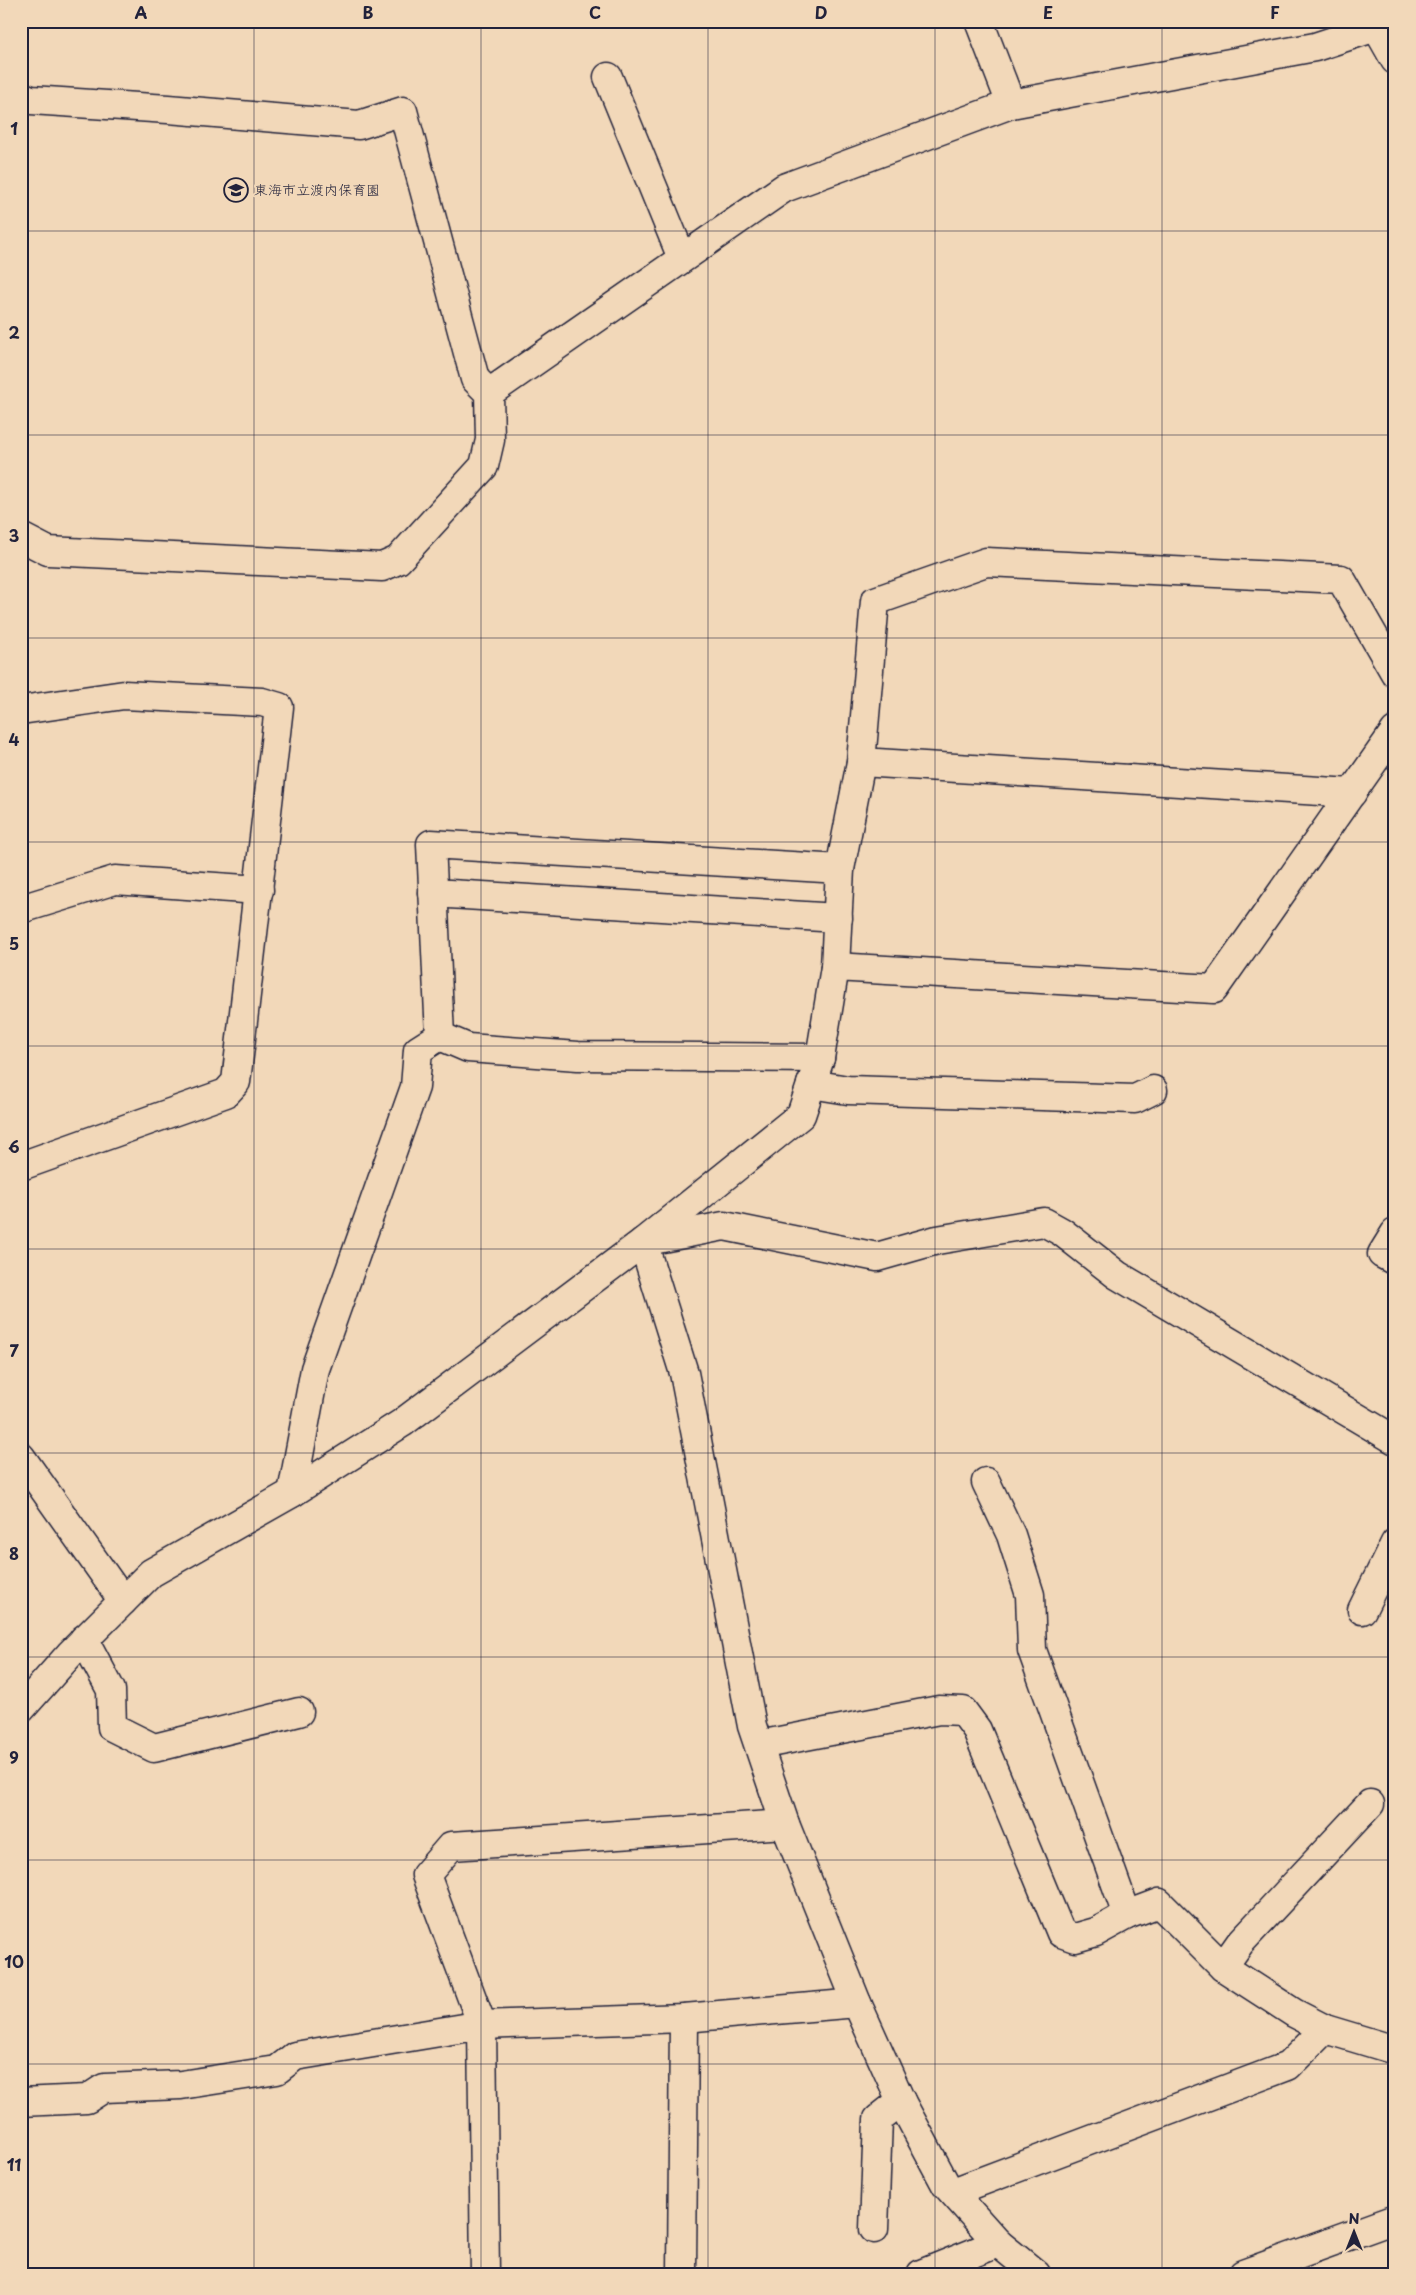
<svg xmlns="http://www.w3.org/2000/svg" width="1416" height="2295" font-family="'Playpen Sans','Klee One',sans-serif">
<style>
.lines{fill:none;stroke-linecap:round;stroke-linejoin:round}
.minor-casing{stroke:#22223b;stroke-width:31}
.minor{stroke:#f2d8b9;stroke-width:28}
.grid{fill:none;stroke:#22223b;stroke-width:1;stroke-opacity:0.55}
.labels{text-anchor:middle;stroke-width:4;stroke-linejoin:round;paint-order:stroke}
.poi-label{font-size:14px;fill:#22223b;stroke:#f2d8b9;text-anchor:start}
.neatline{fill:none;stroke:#22223b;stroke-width:2}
.grid-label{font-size:16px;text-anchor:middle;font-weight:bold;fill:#22223b}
</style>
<rect width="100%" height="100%" fill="#f2d8b9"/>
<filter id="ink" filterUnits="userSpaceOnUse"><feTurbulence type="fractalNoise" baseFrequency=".02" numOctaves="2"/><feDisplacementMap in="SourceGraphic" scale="10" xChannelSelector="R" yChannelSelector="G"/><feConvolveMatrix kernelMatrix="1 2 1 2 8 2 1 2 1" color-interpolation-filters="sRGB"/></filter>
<g filter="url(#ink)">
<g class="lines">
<g class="minor-casing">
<g id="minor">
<path d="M979 21 1011 104"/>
<path d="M1373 21 1395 60"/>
<path d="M608 77 682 258"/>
<path d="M21 96 31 100 168 109 359 125 403 111 475 379 489 393 490 440 484 466 398 560 382 567 48 551 21 537"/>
<path d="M489 393 784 188 1011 104 1315 47 1376 27 1395 25"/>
<path d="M21 710 124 695 262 702 279 707 236 1082 226 1093 21 1166"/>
<path d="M861 762 1352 793"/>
<path d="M433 893 838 918"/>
<path d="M21 909 115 880 259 890"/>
<path d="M835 967 1214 989 1395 731"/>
<path d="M440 1036 431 844 840 869"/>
<path d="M440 1036 468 1048 578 1056 820 1058"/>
<path d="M811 1084 848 1090 1135 1099 1153 1090"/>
<path d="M1395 1233 1382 1254 1395 1261"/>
<path d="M647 1241 724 1226 877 1257 937 1240 1044 1222 1062 1232 1117 1275 1395 1440"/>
<path d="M643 1242 684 1373 752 1726 785 1824 857 2003 901 2101 946 2185 998 2243 1036 2274"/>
<path d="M21 1457 123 1601"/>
<path d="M986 1482 1011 1535 1030 1595 1032 1650 1127 1915"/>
<path d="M292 1493 315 1369 415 1087 418 1050 440 1036"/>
<path d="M1362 1610 1395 1543"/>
<path d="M84 1639 111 1690 112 1727 154 1748 299 1712"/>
<path d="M21 1709 70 1654 151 1573 292 1493 402 1423 643 1242 801 1115 820 1058 835 967 840 869 861 762 875 601 986 562 1341 579 1395 673"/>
<path d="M759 1745 939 1710 963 1711 977 1730 1061 1933 1075 1938 1096 1932 1127 1915 1159 1903 1223 1967 1294 2013 1325 2029 1395 2050"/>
<path d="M1223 1967 1240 1943 1370 1804"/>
<path d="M21 2102 87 2099 104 2088 181 2085 277 2070 295 2056 482 2025 684 2018 857 2003"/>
<path d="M953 2192 1288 2066 1325 2029"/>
<path d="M874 2229 878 2119 901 2101"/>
<path d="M485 2274 482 2025 426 1875 451 1846 785 1824"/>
<path d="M682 2274 684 2018"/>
<path d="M921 2274 998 2243"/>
<path d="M1243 2274 1395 2219"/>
</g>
</g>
<use href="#minor" class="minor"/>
</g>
</g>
<path class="grid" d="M254 21V2274M481 21V2274M708 21V2274M935 21V2274M1162 21V2274M21 231H1395M21 435H1395M21 638H1395M21 842H1395M21 1046H1395M21 1249H1395M21 1453H1395M21 1657H1395M21 1860H1395M21 2064H1395"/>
<defs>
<g id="school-ring" transform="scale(1.25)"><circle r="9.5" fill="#f2d8b9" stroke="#22223b" stroke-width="1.5"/><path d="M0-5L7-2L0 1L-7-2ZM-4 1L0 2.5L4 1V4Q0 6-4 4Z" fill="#22223b"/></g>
</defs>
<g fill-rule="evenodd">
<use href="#school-ring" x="236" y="190"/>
</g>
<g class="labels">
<g class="poi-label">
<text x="254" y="195">東海市立渡内保育園</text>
</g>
</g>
<rect width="1416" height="2295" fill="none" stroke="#f2d8b9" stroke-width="55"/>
<g transform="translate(1354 2232)" stroke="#f2d8b9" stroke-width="4" paint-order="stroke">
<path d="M0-4L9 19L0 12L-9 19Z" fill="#22223b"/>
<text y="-8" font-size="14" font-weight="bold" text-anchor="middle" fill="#22223b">N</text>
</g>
<rect x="28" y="28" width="1360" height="2240" class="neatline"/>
<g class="grid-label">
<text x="141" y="19">A</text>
<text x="368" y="19">B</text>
<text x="595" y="19">C</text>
<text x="821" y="19">D</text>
<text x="1048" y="19">E</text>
<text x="1275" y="19">F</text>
<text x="14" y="135">1</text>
<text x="14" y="339">2</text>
<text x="14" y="542">3</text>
<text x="14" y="746">4</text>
<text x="14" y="950">5</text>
<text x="14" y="1153">6</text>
<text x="14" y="1357">7</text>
<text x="14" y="1560">8</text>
<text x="14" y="1764">9</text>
<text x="14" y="1968">10</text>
<text x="14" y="2171">11</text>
</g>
</svg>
